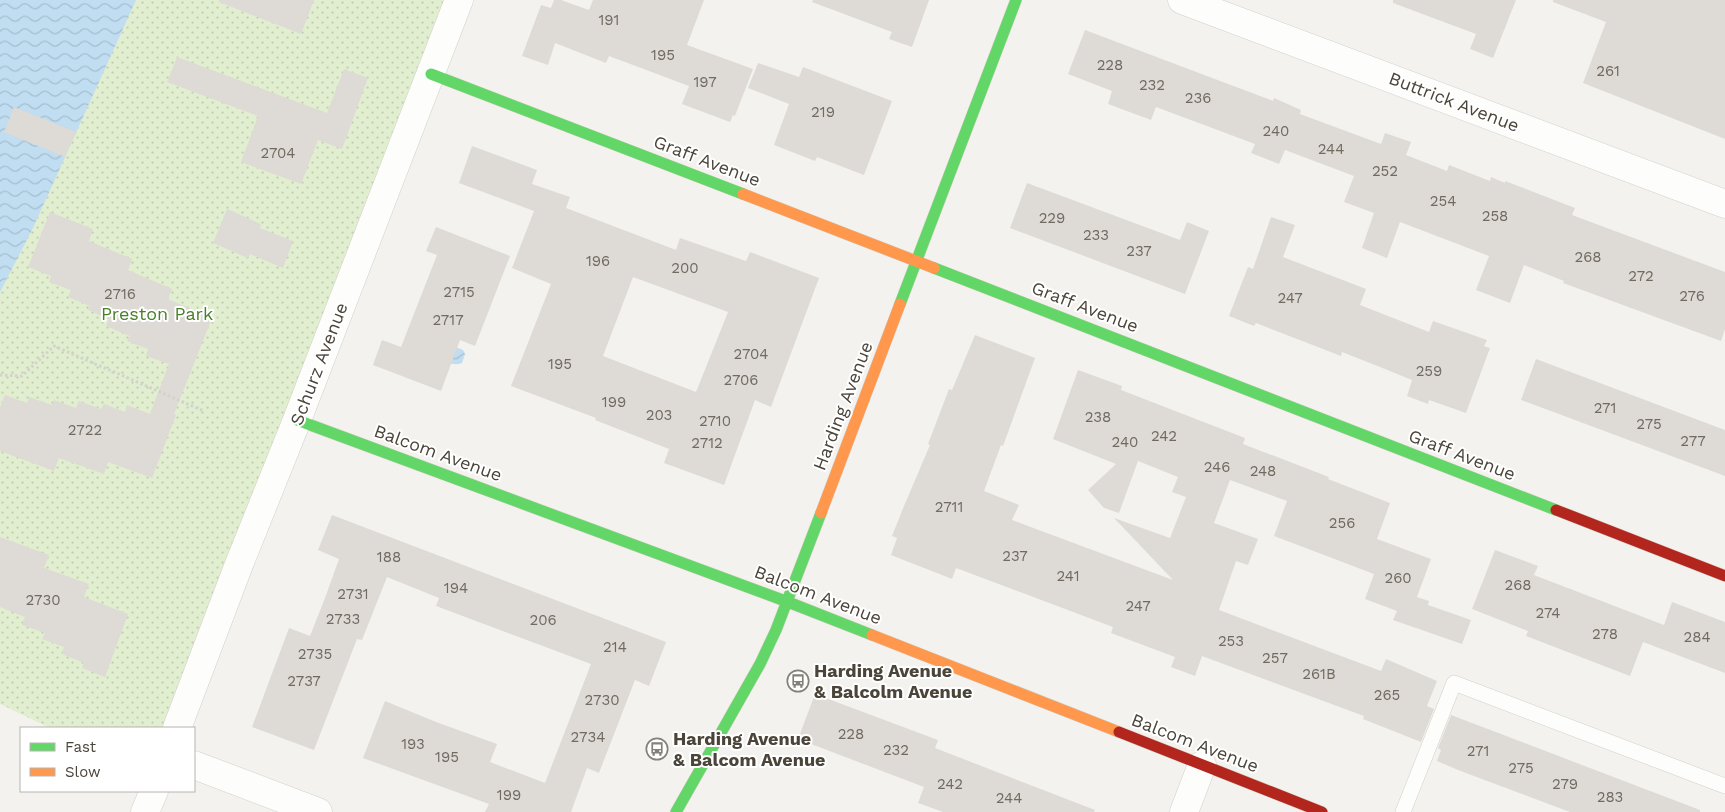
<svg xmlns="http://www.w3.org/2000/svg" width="1725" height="812" font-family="'Work Sans',sans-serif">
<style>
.park{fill:url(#park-dots)}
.water{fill:url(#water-waves)}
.building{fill:#dedbd6;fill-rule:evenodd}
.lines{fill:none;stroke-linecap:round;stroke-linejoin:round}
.lane-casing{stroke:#d2d0cb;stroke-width:16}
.street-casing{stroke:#d2d0cb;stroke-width:29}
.fast-casing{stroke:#d3cfc5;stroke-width:12}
.slow-casing{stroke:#d3cfc5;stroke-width:12}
.jam-casing{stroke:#d3cfc5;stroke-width:12}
.path{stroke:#d3d2cc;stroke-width:3;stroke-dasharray:2.5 2.5;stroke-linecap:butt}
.lane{stroke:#fdfdfc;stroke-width:15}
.street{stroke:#fdfdfc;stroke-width:28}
.fast{stroke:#63d668;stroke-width:11}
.slow{stroke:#ff974d;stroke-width:11}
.jam{stroke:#b3261e;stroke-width:11}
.labels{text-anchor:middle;stroke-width:4;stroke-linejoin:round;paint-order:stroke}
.number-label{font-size:15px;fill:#706a61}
.street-label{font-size:18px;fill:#4b4439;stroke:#fff}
.park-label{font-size:18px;fill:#4a7f2a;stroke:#fff}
.poi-label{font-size:18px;font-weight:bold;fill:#4b4439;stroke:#fff;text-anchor:start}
</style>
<defs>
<pattern id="park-dots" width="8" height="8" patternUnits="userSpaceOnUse" patternTransform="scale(1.25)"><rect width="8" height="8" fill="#e1eecf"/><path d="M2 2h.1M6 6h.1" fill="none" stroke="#c3cdb2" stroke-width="1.8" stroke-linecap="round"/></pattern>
<pattern id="water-waves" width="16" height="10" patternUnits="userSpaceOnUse" patternTransform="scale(1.25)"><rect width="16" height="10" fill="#c0ddf1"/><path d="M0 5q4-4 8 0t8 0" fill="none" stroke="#a6bfcf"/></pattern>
</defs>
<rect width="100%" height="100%" fill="#f4f2ee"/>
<path class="park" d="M129 0H448L165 728H50L0 704V280Z"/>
<g class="water">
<path d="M0 0H136L32 230 0 292Z"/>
<path d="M438 340 463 350 465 354 462 363C453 367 441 360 431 357Z"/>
</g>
<g class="building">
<path d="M219 0H314L301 34 219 2Z"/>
<path d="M554 0H561L589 10 593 0H704L687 45 753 69 735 116 733 115 730 122 682 104 689 86 609 56 606 63 555 43 548 65 522 56 541 5 551 8Z"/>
<path d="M813 0H929L912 47 889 39 892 32 812 2Z"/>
<path d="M1393 0H1516L1493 58 1470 49 1476 34 1393 3Z"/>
<path d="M1553 0H1725V139L1583 83 1606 22 1553 2Z"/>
<path d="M1085 30 1273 101 1274 98 1301 110 1300 114 1381 144 1385 133 1411 142 1406 155 1447 171 1449 165 1490 181 1491 177 1505 183V181L1575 208 1572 215 1725 272V329L1721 341 1563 283 1564 281 1524 265 1510 303 1476 290 1489 256 1400 222 1387 258 1362 248 1374 213 1344 202 1354 176 1285 150 1279 164 1251 153 1255 144 1156 107 1151 120 1108 104 1112 91 1068 74Z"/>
<path d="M177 57 327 113 344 69 368 78 342 149 318 140 301 184 241 162 258 116 167 82Z"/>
<path d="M758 63 799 77 803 67 892 101 864 175 817 157 815 161 774 145 789 104 748 88Z"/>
<path d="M14 107 76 132 65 157 4 132Z"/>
<path d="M472 146 537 170 532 184 570 197 566 208 676 250 680 238 746 261 750 252 819 278 771 407 755 400 724 485 664 463 669 449 595 420 596 418 511 386 551 284 512 268 534 211 459 183ZM633 277 728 312 696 392 603 356Z"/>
<path d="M1027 183 1180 240 1187 222 1209 231 1185 294 1010 228Z"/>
<path d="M227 209 261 224 260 228 293 241 283 268 250 254 248 258 213 243Z"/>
<path d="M50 212 93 229 89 241 132 259 128 270 172 289 168 299 212 318 174 414 176 415 152 478 108 462 104 474 59 458 54 471 0 451V407L5 395 27 403 29 397 52 405 54 400 76 408 79 401 101 409 104 404 125 412 127 405 150 414 169 364 146 356 148 349 127 341 130 336 106 326 109 319 88 310 90 306 68 297 71 290 49 282 51 276 28 267Z"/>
<path d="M1271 217 1295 225 1283 257 1366 289 1360 305 1429 332 1433 321 1487 340 1484 346 1490 348 1466 413 1429 400 1428 404 1407 396 1412 380 1380 367 1342 352 1341 356 1256 323 1254 326 1229 316 1248 267 1253 269Z"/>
<path d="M436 227 510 256 475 346 460 340 441 391 373 365 382 340 401 347 437 255 426 251Z"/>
<path d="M975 335 1035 358 1003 446 1001 445 984 491 1019 505 1012 520 1173 580 1114 518 1170 538 1186 497 1172 492 1178 477 1138 461 1119 513 1104 508 1088 490 1116 464 1053 439 1078 370 1122 386 1121 390 1245 438 1243 444 1329 477 1328 479 1390 503 1377 539 1431 559 1417 597 1429 601 1428 605 1471 620 1462 644 1393 620 1397 611 1365 599 1374 574 1274 536 1287 501 1230 480 1214 523 1258 539 1248 565 1236 561 1219 610 1381 671 1386 659 1437 681 1427 706 1434 709 1421 742 1363 719 1364 716 1202 656 1195 676 1171 667 1175 657 1111 633 1113 627 956 568 952 579 891 555 897 538 892 536 904 506 930 445 928 444 949 389 952 390Z"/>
<path d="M1536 359 1725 430V476L1521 400Z"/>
<path d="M332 515 666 642 649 686 635 680 599 773 587 768 571 812H485L489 804 363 758 385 701 436 722 497 744 490 762 545 783 591 664 436 606 439 598 387 577 362 640 357 639 314 750 252 727 289 628 310 636 325 598 339 559 318 550Z"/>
<path d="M0 537 49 555 44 568 89 584 84 597 128 614 105 677 82 668 84 663 62 654 64 647 42 639 45 633 22 625 25 617 0 607Z"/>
<path d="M1495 550 1538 566 1534 575 1664 625 1672 602 1725 622V673L1643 642 1630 676 1526 636 1528 631 1472 609Z"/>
<path d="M815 694 938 740 935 748 1095 810 1094 812H943L918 803 924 787 798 739Z"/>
<path d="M1451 715 1700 810V812H1570L1458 770 1437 761 1441 750 1438 748Z"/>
</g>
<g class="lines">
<g class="lane-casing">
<path id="lane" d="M1403 812 1454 683 1725 786"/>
</g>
<g class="street-casing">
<g id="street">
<path d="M1182 0 1725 204"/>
<path d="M177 728 238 567 297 420 459 0"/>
<path d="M194 765 318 812"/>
<path d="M145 812 154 791"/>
<path d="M1184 812 1202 765"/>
</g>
</g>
<g class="fast-casing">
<g id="fast">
<path d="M431 74 743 194"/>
<path d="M934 268 1556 510"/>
<path d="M900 304 1016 0"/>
<path d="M297 420 788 602 872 635"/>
<path d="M676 812 760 664 776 630 821 513"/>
</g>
</g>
<g class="slow-casing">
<g id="slow">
<path d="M743 194 934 268"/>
<path d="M821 513 900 304"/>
<path d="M872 635 1119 732"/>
</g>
</g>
<g class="jam-casing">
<g id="jam">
<path d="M1556 510 1725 576"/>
<path d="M1119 732 1322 812"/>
</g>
</g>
<path class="path" d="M0 375 22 376 54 346 204 411"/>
<use href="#lane" class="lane"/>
<use href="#street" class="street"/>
<use href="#fast" class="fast"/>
<use href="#slow" class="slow"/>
<use href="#jam" class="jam"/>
</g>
<defs>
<g id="bus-ring" transform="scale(1.125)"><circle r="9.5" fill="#fff" stroke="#868178" stroke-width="1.5"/><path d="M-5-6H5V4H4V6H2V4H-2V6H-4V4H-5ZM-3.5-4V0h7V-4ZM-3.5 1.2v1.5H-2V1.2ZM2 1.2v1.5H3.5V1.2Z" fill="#868178"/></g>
</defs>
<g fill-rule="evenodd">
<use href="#bus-ring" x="798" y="681"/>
<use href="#bus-ring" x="657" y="749"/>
</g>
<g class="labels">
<g class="number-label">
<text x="609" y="25">191</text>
<text x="663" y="60">195</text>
<text x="1110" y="70">228</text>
<text x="1608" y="76">261</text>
<text x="705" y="87">197</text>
<text x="1152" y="90">232</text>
<text x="1198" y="103">236</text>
<text x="823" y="117">219</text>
<text x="1276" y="136">240</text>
<text x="1331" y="154">244</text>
<text x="278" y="158">2704</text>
<text x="1385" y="176">252</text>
<text x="1443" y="206">254</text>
<text x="1495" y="221">258</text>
<text x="1052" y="223">229</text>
<text x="1096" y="240">233</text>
<text x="1139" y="256">237</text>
<text x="1588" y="262">268</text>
<text x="598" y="266">196</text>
<text x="685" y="273">200</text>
<text x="1641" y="281">272</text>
<text x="459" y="297">2715</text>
<text x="120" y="299">2716</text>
<text x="1692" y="301">276</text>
<text x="1290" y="303">247</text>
<text x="448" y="325">2717</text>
<text x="751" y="359">2704</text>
<text x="560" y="369">195</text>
<text x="1429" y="376">259</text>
<text x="741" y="385">2706</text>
<text x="614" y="407">199</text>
<text x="1605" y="413">271</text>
<text x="659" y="420">203</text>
<text x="1098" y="422">238</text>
<text x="715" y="426">2710</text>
<text x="1649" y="429">275</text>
<text x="85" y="435">2722</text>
<text x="1164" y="441">242</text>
<text x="1693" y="446">277</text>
<text x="1125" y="447">240</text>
<text x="707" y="448">2712</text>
<text x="1217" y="472">246</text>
<text x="1263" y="476">248</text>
<text x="949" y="512">2711</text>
<text x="1342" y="528">256</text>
<text x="1015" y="561">237</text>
<text x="389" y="562">188</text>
<text x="1068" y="581">241</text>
<text x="1398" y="583">260</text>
<text x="1518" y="590">268</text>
<text x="456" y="593">194</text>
<text x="353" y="599">2731</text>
<text x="43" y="605">2730</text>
<text x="1138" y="611">247</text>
<text x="1548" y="618">274</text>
<text x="343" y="624">2733</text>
<text x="543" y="625">206</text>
<text x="1605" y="639">278</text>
<text x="1697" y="642">284</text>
<text x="1231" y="646">253</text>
<text x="615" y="652">214</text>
<text x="315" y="659">2735</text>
<text x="1275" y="663">257</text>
<text x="1319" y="679">261B</text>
<text x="304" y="686">2737</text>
<text x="1387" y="700">265</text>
<text x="602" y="705">2730</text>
<text x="851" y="739">228</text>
<text x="588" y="742">2734</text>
<text x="413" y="749">193</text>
<text x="896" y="755">232</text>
<text x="1478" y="756">271</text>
<text x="447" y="762">195</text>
<text x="1521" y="773">275</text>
<text x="950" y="789">242</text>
<text x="1565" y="789">279</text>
<text x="509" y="800">199</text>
<text x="1610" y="802">283</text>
<text x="1009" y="803">244</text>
</g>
<g class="street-label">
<text transform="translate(1454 102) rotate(21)" y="6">Buttrick Avenue</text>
<text transform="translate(707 161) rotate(21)" y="6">Graff Avenue</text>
<text transform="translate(1085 307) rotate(21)" y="6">Graff Avenue</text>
<text transform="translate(319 364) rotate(-69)" y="6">Schurz Avenue</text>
<text transform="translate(843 406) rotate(-69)" y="6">Harding Avenue</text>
<text transform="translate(438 453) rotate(20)" y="6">Balcom Avenue</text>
<text transform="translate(1462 455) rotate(21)" y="6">Graff Avenue</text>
<text transform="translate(818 595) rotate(21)" y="6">Balcom Avenue</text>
<text transform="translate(1195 743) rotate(21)" y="6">Balcom Avenue</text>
</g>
<g class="park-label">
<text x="157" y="320">Preston Park</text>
</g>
<g class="poi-label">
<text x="814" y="677">Harding Avenue<tspan x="814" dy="21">&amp; Balcolm Avenue</tspan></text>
<text x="673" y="745">Harding Avenue<tspan x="673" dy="21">&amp; Balcom Avenue</tspan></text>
</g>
</g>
<rect x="20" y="727" width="175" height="65" fill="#ffffff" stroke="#b7b4b0"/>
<rect x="30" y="743" width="25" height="8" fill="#63d668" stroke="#b7b4b0"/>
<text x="65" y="752" font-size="15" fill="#4b4439">Fast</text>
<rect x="30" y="768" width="25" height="8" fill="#ff974d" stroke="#b7b4b0"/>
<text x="65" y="777" font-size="15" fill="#4b4439">Slow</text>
</svg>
